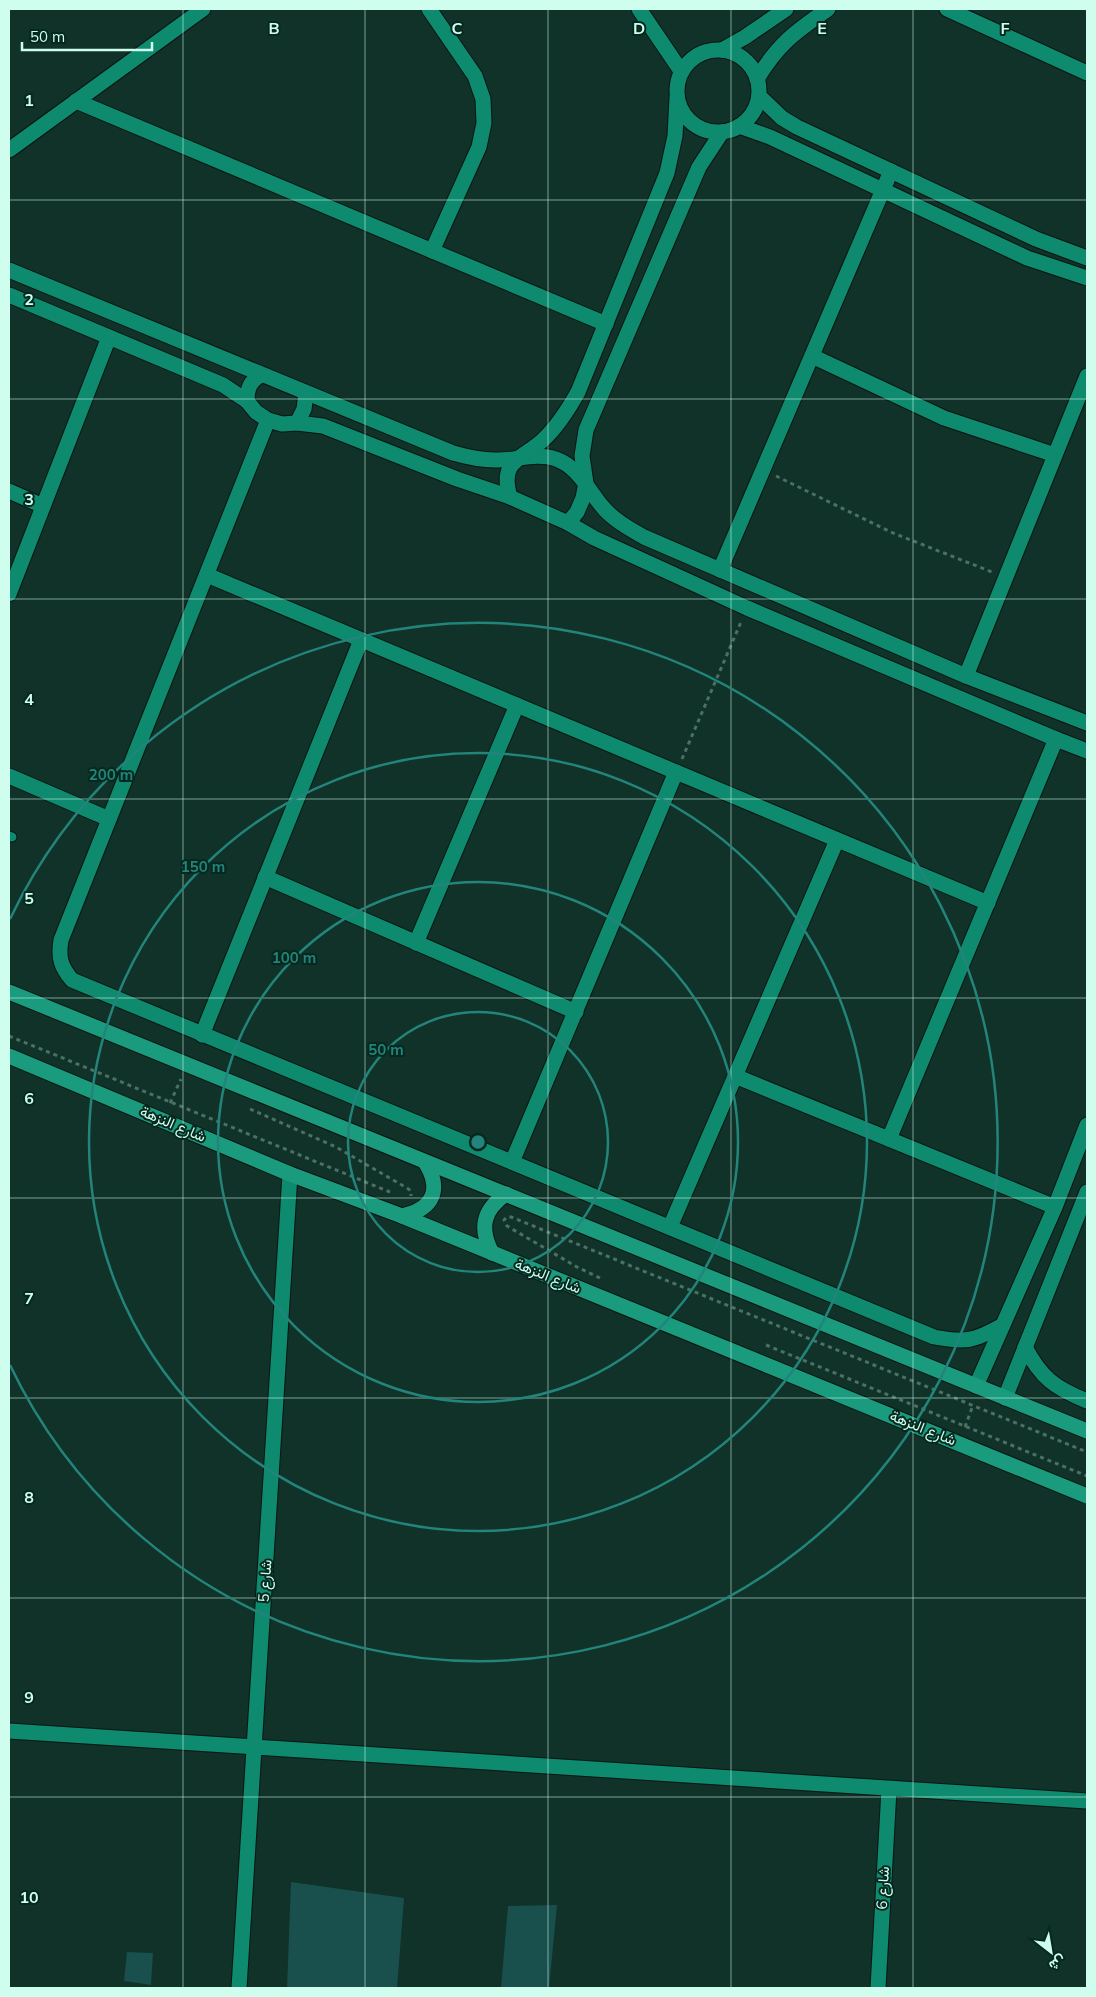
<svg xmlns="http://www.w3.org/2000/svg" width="1096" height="1997" font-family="Mulish,Vazirmatn,sans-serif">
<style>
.building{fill:#194f4d}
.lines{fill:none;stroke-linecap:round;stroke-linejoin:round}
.lane-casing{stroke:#091612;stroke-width:11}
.street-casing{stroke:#091612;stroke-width:17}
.secondary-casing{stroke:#091612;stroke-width:17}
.path{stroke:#4b7165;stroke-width:3;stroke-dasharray:4 4;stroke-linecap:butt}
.lane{stroke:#0e8a6f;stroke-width:9}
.street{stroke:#0e8a6f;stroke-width:15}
.secondary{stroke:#1b9b7e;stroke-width:15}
.grid{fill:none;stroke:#cffeee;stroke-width:1;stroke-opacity:0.55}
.ring{fill:none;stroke:#22847b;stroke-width:2.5}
.labels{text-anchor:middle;stroke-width:4;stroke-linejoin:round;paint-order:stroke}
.street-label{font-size:15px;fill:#cffeee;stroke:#05281f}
.grid-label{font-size:16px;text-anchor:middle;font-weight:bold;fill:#cffeee;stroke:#05281f;stroke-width:4;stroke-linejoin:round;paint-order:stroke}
.centre{fill:#22847b;stroke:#05281f;stroke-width:2.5}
.ring-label{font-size:15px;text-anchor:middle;font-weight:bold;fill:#22847b;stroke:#05281f;stroke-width:4;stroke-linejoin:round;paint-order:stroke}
</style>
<rect width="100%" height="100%" fill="#103228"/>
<g class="building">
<path d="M291 1882 404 1898 397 1988H287Z"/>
<path d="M557 1905 549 1988H501L508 1906Z"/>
<path d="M127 1952 153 1953 151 1985 124 1981Z"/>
</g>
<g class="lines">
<g class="lane-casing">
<path id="lane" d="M9 836 12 837"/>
</g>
<g class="street-casing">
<g id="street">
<path d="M429 9 475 76 483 99 484 123 479 147 432 251"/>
<path d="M639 9 681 71"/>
<path d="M947 9 1087 73"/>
<circle cx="718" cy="91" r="41"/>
<path d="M722 50 745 37 786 9"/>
<path d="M757 79C778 44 795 32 828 9"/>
<path d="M759 96 782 118 797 127 1036 239 1087 258"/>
<path d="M76 101 606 324"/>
<path d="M739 126 770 137 1027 258 1087 278"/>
<path d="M9 150 203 9"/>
<path d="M9 270 453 453C467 457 480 460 495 460 516 461 535 452 556 459 578 467 587 488 601 505 612 519 628 528 644 537L966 676 1087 723"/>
<path d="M9 295 223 385 247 401 256 412 268 420 282 424 297 423 323 426 457 479 510 497 568 523 594 538 747 608 1056 739 1087 751"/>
<path d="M812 356 944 418 1055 455"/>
<path d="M247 401C247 389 250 381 261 375"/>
<path d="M268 420 61 940C58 958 61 967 72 980L934 1337C966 1343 974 1341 1003 1325"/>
<path d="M297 423 304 409 306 393"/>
<path d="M9 491 43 506"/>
<path d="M510 497C499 460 521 460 543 440 558 426 568 410 578 392L667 173 675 136 677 98"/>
<path d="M568 523 577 512 583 498 586 483 582 456 586 430 699 167 722 132"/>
<path d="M720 570 891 171"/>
<path d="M207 575 988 903"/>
<path d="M9 594 109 337"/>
<path d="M966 676 1087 376"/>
<path d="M9 776 109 819"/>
<path d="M265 877 576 1012"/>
<path d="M416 943 517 705"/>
<path d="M202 1035 361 640"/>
<path d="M735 1076 1055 1207"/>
<path d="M889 1139 1056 739"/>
<path d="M512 1162 676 772"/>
<path d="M670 1227 837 840"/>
<path d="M1025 1347C1041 1378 1055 1388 1087 1401"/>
<path d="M976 1386 1055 1207 1087 1125"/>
<path d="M1005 1398 1087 1192"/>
<path d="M9 1731 1087 1801"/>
<path d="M239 1988 290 1174"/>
<path d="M878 1988 889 1789"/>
</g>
</g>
<g class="secondary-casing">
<g id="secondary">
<path d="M9 992 1087 1431"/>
<path d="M9 1056 290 1174 402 1216 1087 1496"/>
<path d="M402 1216C434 1209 442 1189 425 1162"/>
<path d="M492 1253C479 1228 483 1210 506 1194"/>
</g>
</g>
<g class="path">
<path d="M776 476 893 533 992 572"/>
<path d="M682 759 741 622"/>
<path d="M9 1036 390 1192"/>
<path d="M170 1103 181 1079"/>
<path d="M250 1109 336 1147 407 1188 411 1191V1196"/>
<path d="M600 1278 577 1267 507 1226 504 1220 507 1217H511L1087 1452"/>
<path d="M766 1345 1087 1476"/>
<path d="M965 1427 973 1405"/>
</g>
<use href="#lane" class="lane"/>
<use href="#street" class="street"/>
<use href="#secondary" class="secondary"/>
</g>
<path class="grid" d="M183 9V1988M365 9V1988M548 9V1988M731 9V1988M913 9V1988M9 200H1087M9 399H1087M9 599H1087M9 799H1087M9 998H1087M9 1198H1087M9 1398H1087M9 1598H1087M9 1797H1087"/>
<g class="ring">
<circle cx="478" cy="1142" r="130"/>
<circle cx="478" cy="1142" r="260"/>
<circle cx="478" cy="1142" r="389"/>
<path d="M10 919A519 519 0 1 1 10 1365"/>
</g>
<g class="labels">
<g class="street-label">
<text transform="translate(173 1124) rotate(23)" y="5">شارع النزهة</text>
<text transform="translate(548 1276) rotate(22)" y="5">شارع النزهة</text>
<text transform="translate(923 1428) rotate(22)" y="5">شارع النزهة</text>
<text transform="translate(265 1581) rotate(-86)" y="5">شارع 5</text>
<text transform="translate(883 1888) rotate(-87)" y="5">شارع 6</text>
</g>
</g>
<g class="grid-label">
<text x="274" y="34">B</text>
<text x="457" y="34">C</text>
<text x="639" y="34">D</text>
<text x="822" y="34">E</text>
<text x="1005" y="34">F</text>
<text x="29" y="106">1</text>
<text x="29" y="305">2</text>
<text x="29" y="505">3</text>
<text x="29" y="705">4</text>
<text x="29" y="904">5</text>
<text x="29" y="1104">6</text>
<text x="29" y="1304">7</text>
<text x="29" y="1503">8</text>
<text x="29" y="1703">9</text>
<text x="29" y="1903">10</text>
</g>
<circle cx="478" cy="1142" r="8" class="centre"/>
<g class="ring-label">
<text x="111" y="780">200 m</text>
<text x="203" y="872">150 m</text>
<text x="294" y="963">100 m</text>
<text x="386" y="1055">50 m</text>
</g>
<rect width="1096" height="1997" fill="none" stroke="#cffeee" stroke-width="20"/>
<g transform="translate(1051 1952) rotate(149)" stroke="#05281f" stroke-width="4" paint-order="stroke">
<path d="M0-4L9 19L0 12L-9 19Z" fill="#cffeee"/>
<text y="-8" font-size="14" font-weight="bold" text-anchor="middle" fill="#cffeee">ش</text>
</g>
<path d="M22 42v8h130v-8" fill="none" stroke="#cffeee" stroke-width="2.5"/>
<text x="30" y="42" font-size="15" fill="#cffeee" stroke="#05281f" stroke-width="4" paint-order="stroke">50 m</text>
</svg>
